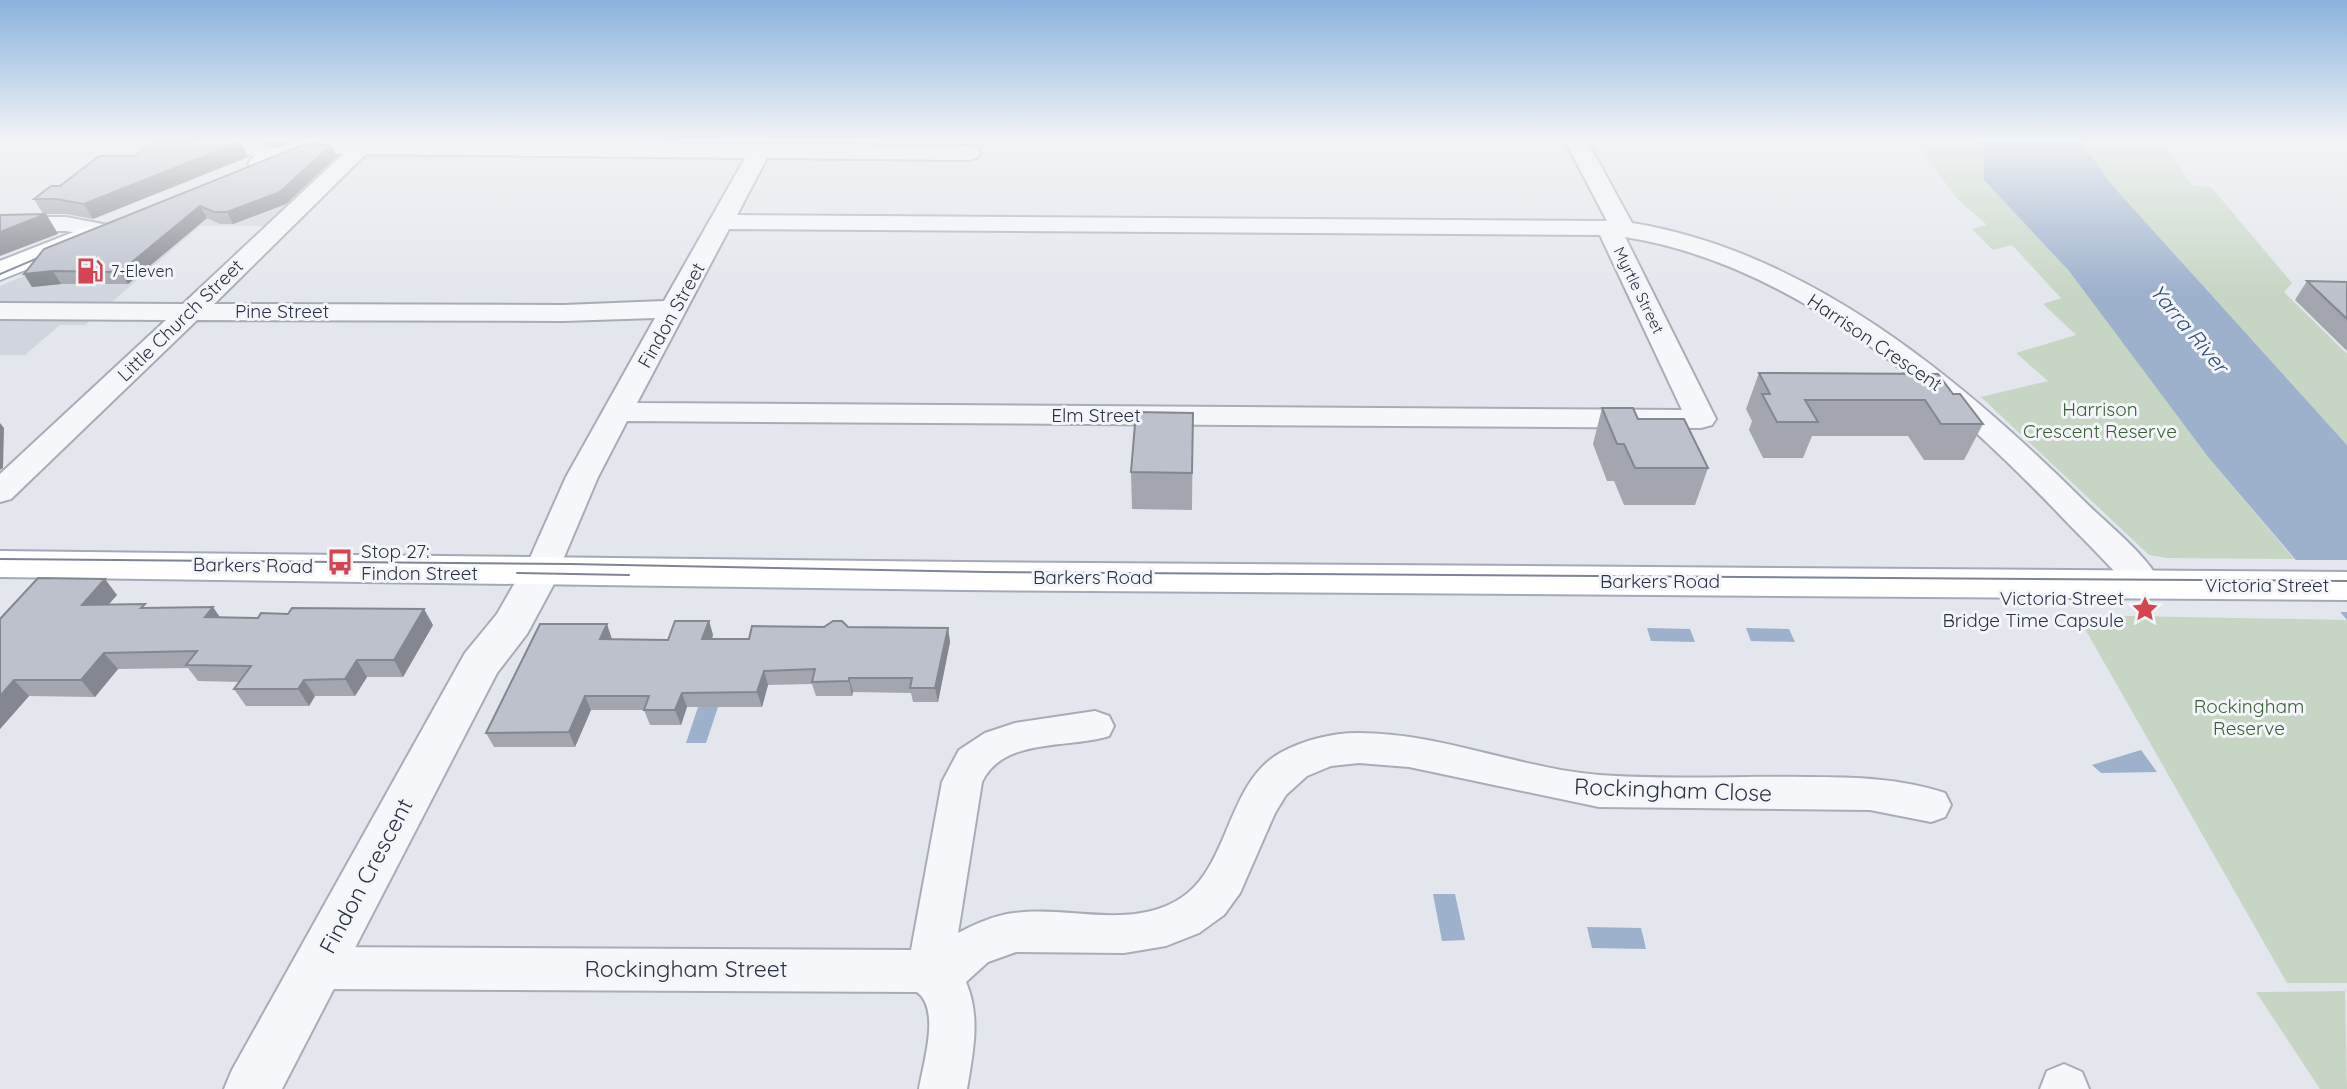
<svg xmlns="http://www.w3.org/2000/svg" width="2347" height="1089" font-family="Quicksand,sans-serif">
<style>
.built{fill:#d1d5de}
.green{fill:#c7d6c4}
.water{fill:#9db0cc}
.pier{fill:#e3e6ec}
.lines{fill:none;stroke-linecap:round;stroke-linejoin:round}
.minor-casing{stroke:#a8acb7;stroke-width:4}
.tertiary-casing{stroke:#a8acb7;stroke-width:4}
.primary-casing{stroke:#a2a9b8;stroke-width:4}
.minor{fill:#f6f7fa;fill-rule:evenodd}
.tertiary{fill:#f6f7fa;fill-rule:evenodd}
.primary{fill:#fff;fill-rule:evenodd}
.tram{stroke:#7c8496;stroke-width:2}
.wall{fill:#a3a6af}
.shaded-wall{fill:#84878f}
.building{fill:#bdc1cc;stroke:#84878f;stroke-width:2}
.labels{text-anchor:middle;stroke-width:6;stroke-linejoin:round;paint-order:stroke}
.far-poi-label{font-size:16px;fill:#2a3245;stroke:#f3f5f9;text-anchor:start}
.far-street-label{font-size:16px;fill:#2a3245;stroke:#f3f5f9}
.street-label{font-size:19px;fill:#2a3245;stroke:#f3f5f9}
.park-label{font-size:19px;fill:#3b6137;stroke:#f3f5f9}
.poi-label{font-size:19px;fill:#2a3245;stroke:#f3f5f9;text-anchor:start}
.water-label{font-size:21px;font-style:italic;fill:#324d7a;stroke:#f3f5f9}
.near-street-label{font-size:23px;fill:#2a3245;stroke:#f3f5f9}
</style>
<rect width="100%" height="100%" fill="#e3e6ec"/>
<path class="built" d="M352 139H456L437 160H360L289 226H200L85 325H60L25 355H0V286Z"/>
<g class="green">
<path d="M1913 139H1977L1984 145V180L2069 271 2208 457 2294 559 2167 558 2149 555 1981 397 2048 381 2016 353 2076 335 2043 304 2061 298 2012 245 1993 250 1972 229 1987 225 1958 200Z"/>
<path d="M2079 139H2160L2192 185 2211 187 2292 283 2284 292 2347 354V445L2111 184Z"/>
<path d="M2077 615 2347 620V983H2287Z"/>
<path d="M2345 991 2347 1089H2320L2256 992Z"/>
</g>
<g class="water">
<path d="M1977 139H2079L2111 184 2347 445V620L2208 457 2069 271 1984 180V146Z"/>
<path d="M1647 628 1690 629 1695 642 1651 641Z"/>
<path d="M1746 628 1789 629 1795 642 1751 641Z"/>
<path d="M698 707H718L706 743H686Z"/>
<path d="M2141 750 2157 772 2101 773 2092 765Z"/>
<path d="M1433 894H1455L1465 940 1442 941Z"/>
<path d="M1587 927 1641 928 1646 949 1592 948Z"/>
</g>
<path class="pier" d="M2290 560H2347V612H2335Z"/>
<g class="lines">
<g class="minor-casing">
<g id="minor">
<path d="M214 139H248L286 152 289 157 286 162 278 164 217 144Z"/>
<path d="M1564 139H1586L1632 223C1807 251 1960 378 2082 499 2109 526 2143 551 2162 584L2157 592 2145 596 2133 592C2110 565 2085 541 2060 515 1945 395 1795 264 1625 237L1716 419 1712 425 1701 428 627 421 598 477 559 569 554 577 542 581 530 577 525 569 566 477 655 318 564 321 197 320 11 499 0 502V474L166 320 0 319V303L183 304 343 154 294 152 291 147 294 142 302 140 969 146 977 148 980 153 977 158 969 160 767 158 737 215 1607 221ZM366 154 745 158 664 301 564 305 214 304ZM729 229 1600 235 1682 410 637 403Z"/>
<path d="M0 217H66L108 225 111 230 108 235 99 237 66 231H0Z"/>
<path d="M1095 711 1109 716 1114 726 1109 736C1069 749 1003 737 982 782L958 933C975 924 995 915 1014 913 1063 906 1118 926 1166 906 1232 880 1221 787 1280 753 1303 740 1332 733 1358 733 1441 733 1517 768 1599 775 1667 780 1737 776 1806 777 1853 777 1900 778 1945 793L1951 805 1945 817 1931 822 1870 810 1599 807 1409 767 1359 763 1331 766 1307 776 1286 795 1275 813 1240 893 1224 915 1199 933 1166 946 1124 953 1016 952 988 962 966 982C981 1017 973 1052 967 1089H919C923 1064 941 1009 917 992L317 989 301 983 294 968 301 953 317 947 911 950 942 782 959 750 985 733 1015 723Z"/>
<path d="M2064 1064 2082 1072 2089 1089H2040L2047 1071Z"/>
</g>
</g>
<g class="tertiary-casing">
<path id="tertiary" d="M542 556 556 560 562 569 527 634 497 673 282 1089H224L232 1070 465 653 497 614 528 560Z"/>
</g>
<g class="primary-casing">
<g id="primary">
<path d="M299 139H334L331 144 270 170 261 172 252 170 248 164 252 158Z"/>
<path d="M89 226 99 229 103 235 99 241 0 280V261Z"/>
<path d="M0 551 964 562 2347 572V600L964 590 0 577Z"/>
</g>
</g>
<use href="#minor" class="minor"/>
<use href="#tertiary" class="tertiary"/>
<use href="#primary" class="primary"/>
<g class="tram">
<path d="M298 151 327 139"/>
<path d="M0 274 52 252"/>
<path d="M0 559 570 564 987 572 2347 581"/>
<path d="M517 573 629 575"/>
</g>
</g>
<g class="wall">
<path d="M256 139H291L276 146Z"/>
<path d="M240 142 248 157 93 219 66 214H46L58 234 43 214 34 199 60 186 135 156Z"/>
<path d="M337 156 286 204 233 224H220L207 218 128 284H61L32 287 24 274 44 249Z"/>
<path d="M2307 281 2347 282V351L2295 300Z"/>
<path d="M1759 373 1953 394 1983 424 1964 460H1924L1908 436H1812L1803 458H1763L1749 430 1752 421 1746 409Z"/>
<path d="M1602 408 1638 419 1708 468 1695 505H1624L1614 481H1607L1593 444Z"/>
<path d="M1193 413 1192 510 1132 509 1131 472Z"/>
<path d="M117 595 109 604 220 617 433 625 403 677H367L355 696H315L309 706H246L234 689 240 682 198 681 188 668 118 669 95 697 29 696 0 729V619Z"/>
<path d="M709 621 713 635 712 639H749L848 627 948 628 950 642 938 702H913L911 693 853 692 852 696H816L812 684 768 685 762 707H687L681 725H650L644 710H591L575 747H494L486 733 612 639 668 640Z"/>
</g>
<g class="shaded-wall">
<path d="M291 139 276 146 273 140Z"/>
<path d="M240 142 248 157 93 219 84 204Z"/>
<path d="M331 145 337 156 286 204 233 224 227 212Z"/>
<path d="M200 206 207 218 128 284 120 272Z"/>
<path d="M46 214 58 234 0 256V232Z"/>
<path d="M53 271 61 284 32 287 24 274Z"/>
<path d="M0 423 4 428 3 468 0 470Z"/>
<path d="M105 579 117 595 94 621 82 605Z"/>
<path d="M213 607 224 623 205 617Z"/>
<path d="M424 609 433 625 403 677 394 660Z"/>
<path d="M709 621 713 635 707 653 702 639Z"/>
<path d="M607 624 612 639 606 654 600 639Z"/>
<path d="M948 628 950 642 938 702 935 688Z"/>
<path d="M104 653 118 669 95 697 81 680Z"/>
<path d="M357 660 367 677 355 696 345 679Z"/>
<path d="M764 671 768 685 762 707 757 692Z"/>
<path d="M849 678 853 692 852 696 849 681Z"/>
<path d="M14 680 29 696 0 729V696Z"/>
<path d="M304 680 315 696 309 706 298 689Z"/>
<path d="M682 693 687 707 681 725 675 710Z"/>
<path d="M585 696 591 710 575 747 569 732Z"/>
</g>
<g class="building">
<path d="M199 139H232L240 142 84 204 56 199H34L51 186H60L99 156H135L152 142H192Z"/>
<path d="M305 144 331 145 280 192 227 212H214L200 206 120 272 53 271 24 274 44 249Z"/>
<path d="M46 214 0 232V215Z"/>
<path d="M2307 281 2347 282V319Z"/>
<path d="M1759 373 1938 374 1953 394H1960L1983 424H1941L1925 400H1805L1818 422H1777L1762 394H1770Z"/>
<path d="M1602 408H1633L1638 419H1684L1708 468H1635L1624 444H1617Z"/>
<path d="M1136 412 1193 413 1192 473 1131 472Z"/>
<path d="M38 578 105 579 82 605 145 604 141 608 213 607 205 617 258 618 261 613 288 614 292 608 424 609 394 660H357L345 679 304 680 298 689H234L251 666 186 665 197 651 104 653 81 680H14L0 696V619Z"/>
<path d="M675 621H709L702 639H749L752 626 824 627 833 621H842L848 627 948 628 935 688H910L912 678H849V681L812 682 815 669 764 671 757 692 682 693 675 710H644L649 696H585L569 732 486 733 540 624H607L600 639 668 640Z"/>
</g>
<linearGradient id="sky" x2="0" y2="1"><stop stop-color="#8ab2dd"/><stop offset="0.48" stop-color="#f2f4f6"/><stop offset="1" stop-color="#f2f4f6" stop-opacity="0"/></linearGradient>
<rect width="2347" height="292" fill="url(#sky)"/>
<defs>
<g id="fuel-bare" transform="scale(2.1)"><path d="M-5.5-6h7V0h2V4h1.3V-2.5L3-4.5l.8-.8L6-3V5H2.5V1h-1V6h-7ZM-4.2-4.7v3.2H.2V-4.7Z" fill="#d34550" stroke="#f3f5f9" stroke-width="2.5" paint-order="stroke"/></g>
<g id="bus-bare" transform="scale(2.1)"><path d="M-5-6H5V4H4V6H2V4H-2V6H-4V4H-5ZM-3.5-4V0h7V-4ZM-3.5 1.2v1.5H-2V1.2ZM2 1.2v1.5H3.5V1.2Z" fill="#d34550" stroke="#f3f5f9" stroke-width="2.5" paint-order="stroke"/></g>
<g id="sight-bare" transform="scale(2.1)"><path d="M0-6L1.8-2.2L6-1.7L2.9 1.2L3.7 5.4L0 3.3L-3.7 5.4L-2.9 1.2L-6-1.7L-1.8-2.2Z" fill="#d34550" stroke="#f3f5f9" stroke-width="2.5" paint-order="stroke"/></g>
</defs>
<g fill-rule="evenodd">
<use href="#fuel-bare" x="90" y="271"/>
<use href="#bus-bare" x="340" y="562"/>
<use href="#sight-bare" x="2145" y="609"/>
</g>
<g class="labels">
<g class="far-poi-label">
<text x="111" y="277">7-Eleven</text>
</g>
<g class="far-street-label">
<text transform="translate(1639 290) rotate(64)" y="6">Myrtle Street</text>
</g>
<g class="street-label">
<text x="282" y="318">Pine Street</text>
<text transform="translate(671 315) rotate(-61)" y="7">Findon Street</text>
<text transform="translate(180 320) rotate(-44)" y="7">Little Church Street</text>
<text transform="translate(1875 342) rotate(34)" y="7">Harrison Crescent</text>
<text x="1096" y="422">Elm Street</text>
<text transform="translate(253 565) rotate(1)" y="7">Barkers Road</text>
<text x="1093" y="584">Barkers Road</text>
<text x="1660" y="588">Barkers Road</text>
<text x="2267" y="592">Victoria Street</text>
</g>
<g class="park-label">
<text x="2100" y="416">Harrison<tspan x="2100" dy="22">Crescent Reserve</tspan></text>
<text x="2249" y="713">Rockingham<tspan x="2249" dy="22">Reserve</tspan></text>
</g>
<g class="poi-label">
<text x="361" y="558">Stop 27:<tspan x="361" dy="22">Findon Street</tspan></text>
<text x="2124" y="605" text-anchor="end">Victoria Street<tspan x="2124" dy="22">Bridge Time Capsule</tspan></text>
</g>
<g class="water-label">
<text transform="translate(2189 329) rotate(50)" y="7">Yarra River</text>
</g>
<g class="near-street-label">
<text transform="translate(1673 790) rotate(2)" y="8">Rockingham Close</text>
<text transform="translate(366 876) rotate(-62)" y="8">Findon Crescent</text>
<text x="686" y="977">Rockingham Street</text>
</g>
</g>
</svg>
